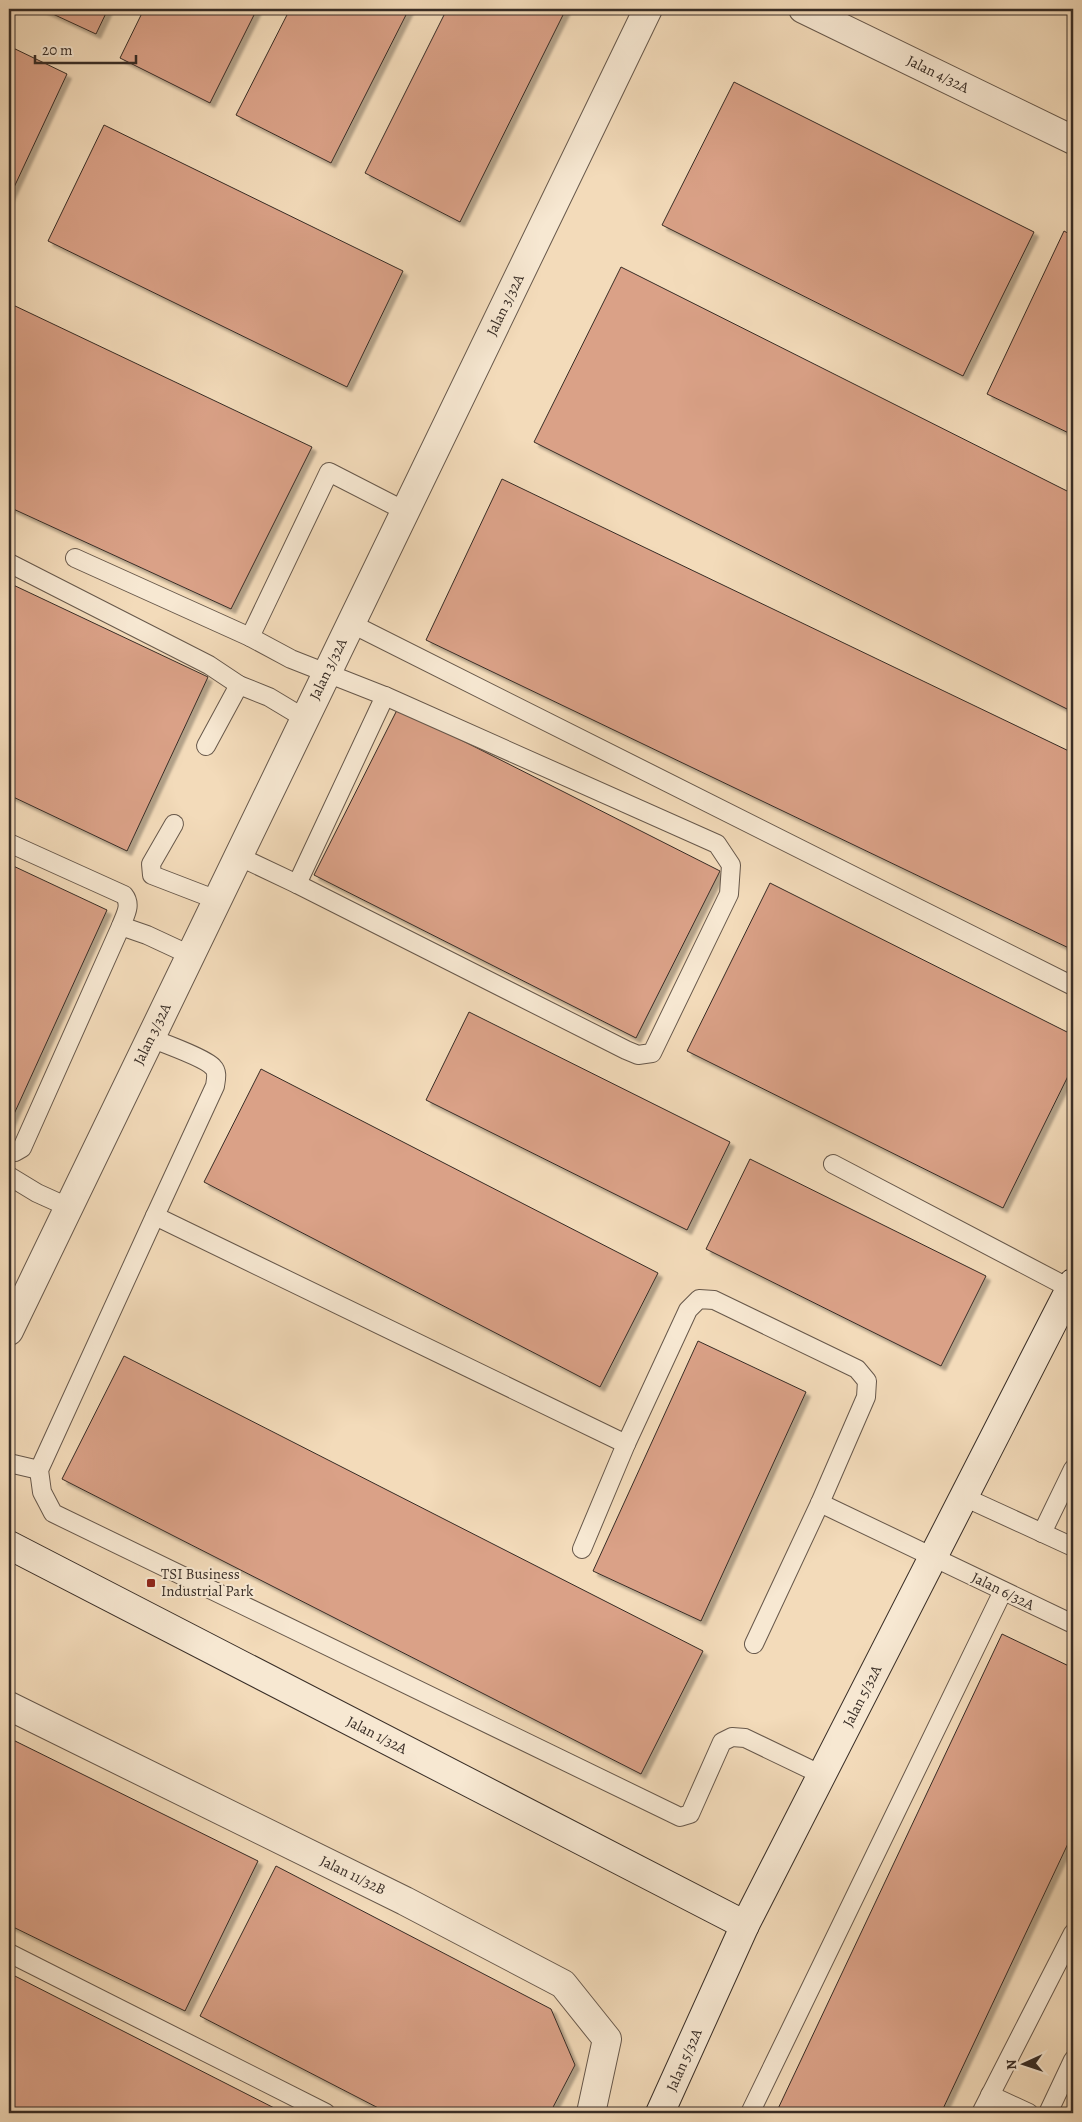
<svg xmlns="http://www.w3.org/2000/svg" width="1082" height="2122" font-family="Alegreya,serif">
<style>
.building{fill:#daa187;stroke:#382d26;filter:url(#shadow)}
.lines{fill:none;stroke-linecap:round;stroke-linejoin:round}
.lane-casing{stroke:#67584b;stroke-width:20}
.street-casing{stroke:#67584b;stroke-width:30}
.secondary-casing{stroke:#382d26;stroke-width:30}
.lane{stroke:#f7e8d2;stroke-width:18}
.street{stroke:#f7e8d2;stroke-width:28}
.secondary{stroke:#f7e8d2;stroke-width:28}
.poi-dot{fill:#8f2418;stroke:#f7e8d2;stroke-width:2}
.labels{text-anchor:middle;stroke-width:4;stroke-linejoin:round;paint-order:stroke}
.street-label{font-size:15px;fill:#382d26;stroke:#f7e8d2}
.poi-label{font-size:15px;fill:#382d26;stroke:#f7e8d2;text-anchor:start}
</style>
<defs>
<filter id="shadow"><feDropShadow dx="4.5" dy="4.5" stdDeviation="1" flood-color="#0004"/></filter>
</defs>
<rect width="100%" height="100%" fill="#f3dbba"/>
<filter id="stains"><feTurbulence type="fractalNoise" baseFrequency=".004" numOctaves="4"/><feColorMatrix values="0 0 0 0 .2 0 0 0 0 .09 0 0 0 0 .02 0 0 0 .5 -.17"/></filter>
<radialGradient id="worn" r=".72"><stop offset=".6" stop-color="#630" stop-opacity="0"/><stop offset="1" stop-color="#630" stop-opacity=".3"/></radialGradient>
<g class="building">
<path d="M42 9H108L96 34Z"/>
<path d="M144 9H257L210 103 120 58Z"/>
<path d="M290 9H409L331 163 236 115Z"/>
<path d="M447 9H566L460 222 365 173Z"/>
<path d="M9 46 67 74 9 198Z"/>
<path d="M734 82 1034 232 963 376 662 225Z"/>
<path d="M104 125 403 271 347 387 48 241Z"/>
<path d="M1064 231 1073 236V435L987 394Z"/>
<path d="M621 267 1073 494V712L534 442Z"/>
<path d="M13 305 312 447 231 609 9 507V314Z"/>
<path d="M502 479 1073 753V950L426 640Z"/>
<path d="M9 583 208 677 127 851 9 795Z"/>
<path d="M398 708 720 871 636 1038 314 875Z"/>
<path d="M9 864 107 910 9 1125Z"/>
<path d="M770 883 1073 1035V1066L1003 1208 687 1051Z"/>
<path d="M469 1012 730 1142 687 1230 426 1100Z"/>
<path d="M261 1069 658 1273 600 1387 204 1182Z"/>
<path d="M750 1159 986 1276 941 1366 706 1249Z"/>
<path d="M698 1341 806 1392 701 1621 593 1571Z"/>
<path d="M124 1356 703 1651 641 1774 62 1479Z"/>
<path d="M1002 1634 1073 1668V1833L941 2113H776Z"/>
<path d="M9 1738 258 1861 185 2011 9 1925Z"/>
<path d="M276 1866 551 2009 575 2065 550 2113H388L200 2016Z"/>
<path d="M9 1973 284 2113H9Z"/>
</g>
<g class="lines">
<g class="lane-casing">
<g id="lane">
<path d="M75 558 250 637"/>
<path d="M9 563 209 665 239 685 269 697 304 718"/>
<path d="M350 623 1073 986"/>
<path d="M206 746 239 685"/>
<path d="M174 824 151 864 152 875 217 900"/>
<path d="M9 843 124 895C132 905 125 915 121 926L22 1148 15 1152 9 1151"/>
<path d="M238 856 297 884 626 1050 638 1055 652 1053 729 894 731 865 717 844 385 696 291 659 250 637 329 472 405 511"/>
<path d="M297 884 385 696"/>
<path d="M121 926 147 935 190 955"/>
<path d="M150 1038C163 1043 205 1058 213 1067 218 1072 216 1079 215 1086L155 1216 626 1444"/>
<path d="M833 1164 1073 1290"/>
<path d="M9 1176 37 1193 68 1207"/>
<path d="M155 1216 39 1470 42 1492 53 1513 680 1817 690 1814 722 1742 732 1737 745 1738 822 1775"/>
<path d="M9 1463 39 1470"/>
<path d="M964 1497 1073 1547"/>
<path d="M820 1503 1073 1624"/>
<path d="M1042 1533 1073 1469"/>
<path d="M582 1549 626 1444 688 1310 699 1299 714 1300 857 1369 867 1381 866 1397 820 1503 754 1644"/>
<path d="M9 1953 326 2113"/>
<path d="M990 2095 1029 2113"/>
<path d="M750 2113 1003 1591"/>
<path d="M981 2113 1073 1933"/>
<path d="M1048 2113 1073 2060"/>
</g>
</g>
<g class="street-casing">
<g id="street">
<path d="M803 9 1073 140"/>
<path d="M9 1331 648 9"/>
<path d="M9 1706 405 1901 563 1984 607 2039 591 2113"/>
</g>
</g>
<g class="secondary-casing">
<g id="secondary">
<path d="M9 1545 745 1925"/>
<path d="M660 2113 745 1925 1073 1283"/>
</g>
</g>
<use href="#lane" class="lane"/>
<use href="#street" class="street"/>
<use href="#secondary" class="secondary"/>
</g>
<rect class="poi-dot" x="146" y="1578" width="10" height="10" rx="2.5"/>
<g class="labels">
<g class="street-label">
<text transform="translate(938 74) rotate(26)" y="5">Jalan 4/32A</text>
<text transform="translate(505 305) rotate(-64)" y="5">Jalan 3/32A</text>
<text transform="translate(328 669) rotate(-64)" y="5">Jalan 3/32A</text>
<text transform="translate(152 1034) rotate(-64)" y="5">Jalan 3/32A</text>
<text transform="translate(1003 1591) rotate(26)" y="5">Jalan 6/32A</text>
<text transform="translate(862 1696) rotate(-63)" y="5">Jalan 5/32A</text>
<text transform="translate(377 1735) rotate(27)" y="5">Jalan 1/32A</text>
<text transform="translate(353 1875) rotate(26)" y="5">Jalan 11/32B</text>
<text transform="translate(684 2060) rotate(-66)" y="5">Jalan 5/32A</text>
</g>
<g class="poi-label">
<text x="161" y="1579">TSI Business<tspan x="161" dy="17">Industrial Park</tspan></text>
</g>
</g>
<rect width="1082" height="2122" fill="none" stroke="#f3dbba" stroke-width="30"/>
<rect x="10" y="10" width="1062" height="2102" fill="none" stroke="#382d26" stroke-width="2.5"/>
<rect x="15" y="15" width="1052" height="2092" fill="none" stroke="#382d26"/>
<g transform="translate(1024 2064) rotate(267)" stroke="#f7e8d2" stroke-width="4" paint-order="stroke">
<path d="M0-4L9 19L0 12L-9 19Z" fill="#382d26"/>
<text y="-8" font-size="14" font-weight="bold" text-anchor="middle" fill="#382d26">N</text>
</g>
<path d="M35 55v8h101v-8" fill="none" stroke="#382d26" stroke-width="2.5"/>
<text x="42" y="55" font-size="15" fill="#382d26" stroke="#f7e8d2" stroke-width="4" paint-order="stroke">20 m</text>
<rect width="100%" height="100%" filter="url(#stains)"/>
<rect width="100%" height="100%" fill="url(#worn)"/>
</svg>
